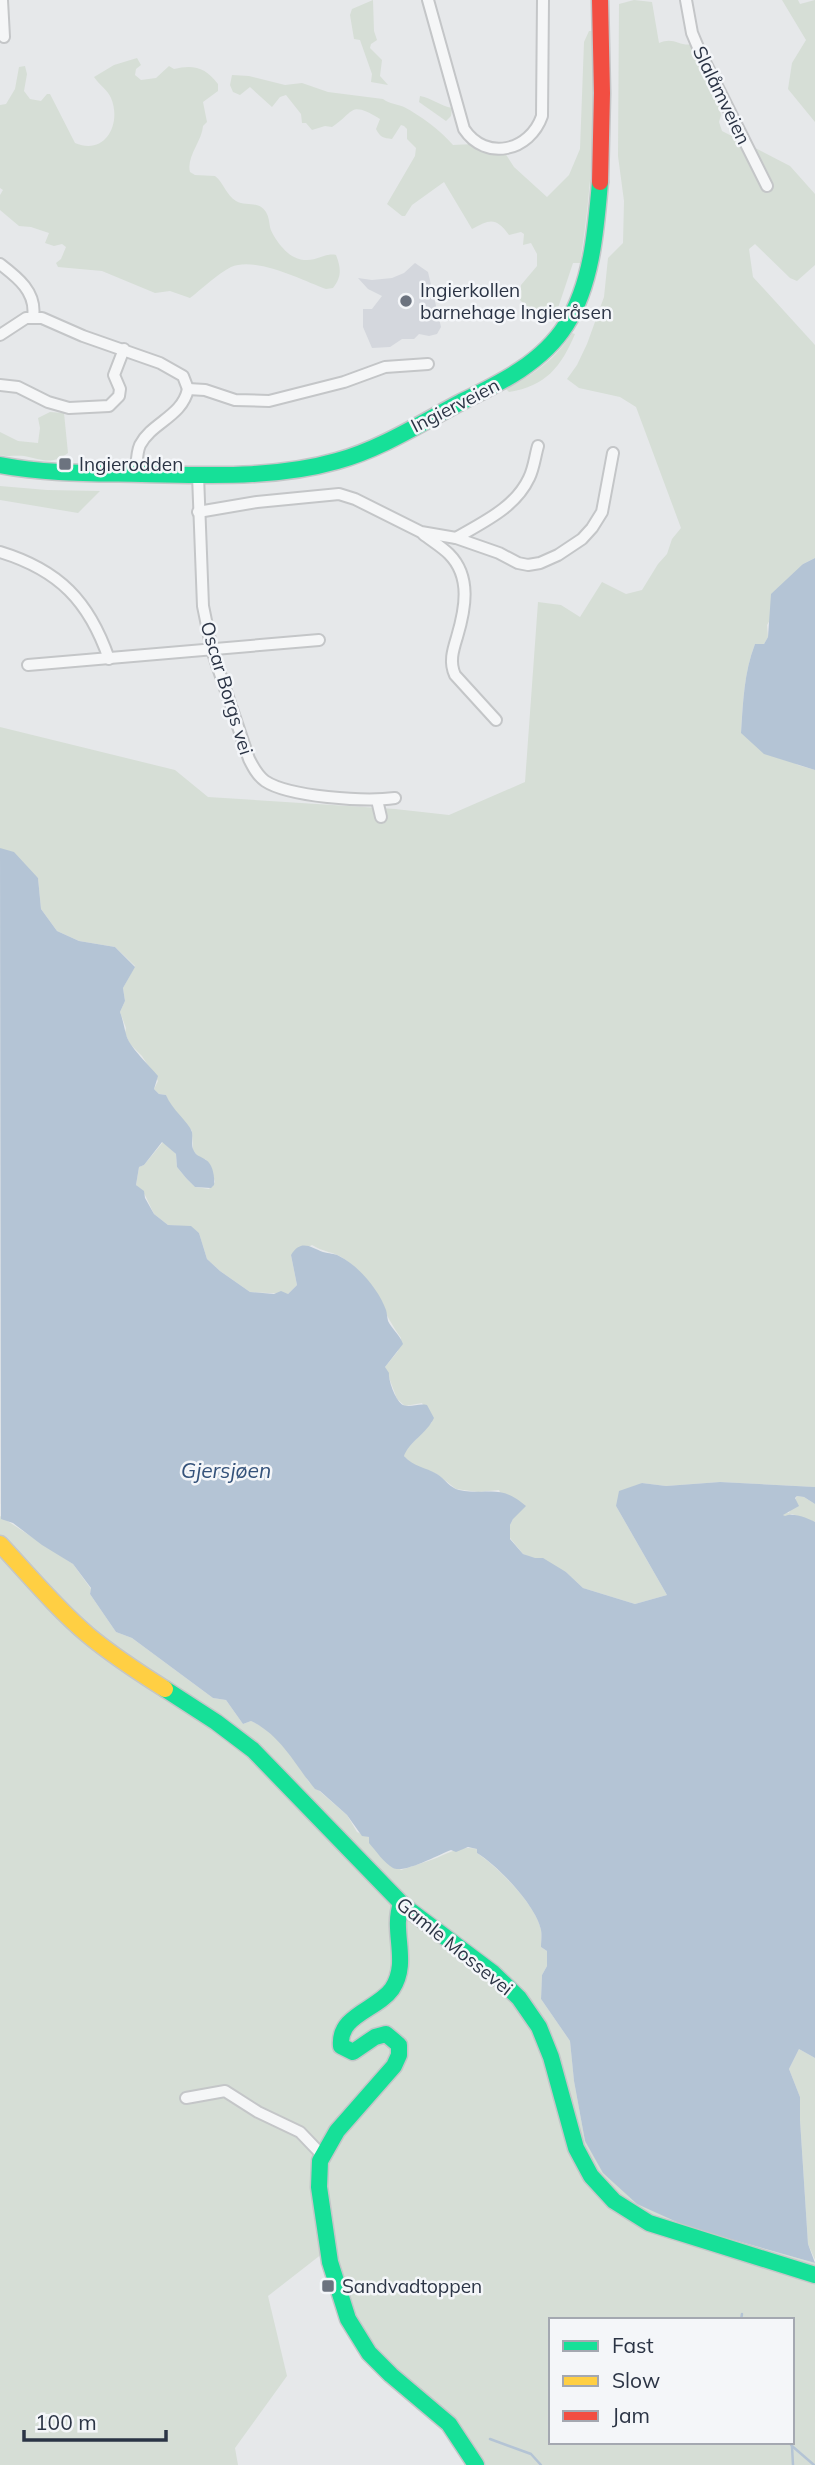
<svg xmlns="http://www.w3.org/2000/svg" width="815" height="2465" font-family="Mulish,sans-serif">
<style>
.built{fill:#d4d7dd}
.green{fill:#d6ded6;fill-rule:evenodd}
.water{fill:#b4c4d5}
.lines{fill:none;stroke-linecap:round;stroke-linejoin:round}
.stream{stroke:#b4c4d5;stroke-width:2.5}
.street-casing{stroke:#c4c6c8;stroke-width:14}
.fast-casing{stroke:#c4c6c8;stroke-width:19}
.slow-casing{stroke:#c4c6c8;stroke-width:19}
.jam-casing{stroke:#c4c6c8;stroke-width:19}
.street{stroke:#f5f6f7;stroke-width:10}
.fast{stroke:#16e098;stroke-width:16}
.slow{stroke:#ffcf43;stroke-width:16}
.jam{stroke:#f24e42;stroke-width:16}
.poi-dot{fill:#6c737f;stroke:#f4f6f9;stroke-width:2.5}
.labels{text-anchor:middle;stroke-width:5;stroke-linejoin:round;paint-order:stroke}
.street-label{font-size:19px;fill:#2b3445;stroke:#f4f6f9}
.poi-label{font-size:19px;fill:#2b3445;stroke:#f4f6f9;text-anchor:start}
.water-label{font-size:21px;font-style:italic;fill:#34527a;stroke:#f4f6f9}
</style>
<rect width="100%" height="100%" fill="#e6e8ea"/>
<path class="built" d="M415 263 428 272 441 327 437 334 429 336 419 334 414 339H402L390 347 372 348 363 327V309H372L382 296 368 289 358 278 372 280 392 278 404 273Z"/>
<g class="green">
<path d="M373 0 374 31 377 40 371 44 370 48 382 60 380 76 388 85 371 82 372 74 360 40 354 39 350 15 352 9Z"/>
<path d="M634 0 652 2 659 43C674 36 680 47 692 44L722 106 719 107 721 115 719 122 722 131 790 166 815 194V265L797 281 790 278 755 244 749 249 753 277 815 345V558L803 564 767 625 768 637 764 644H755C744 672 743 703 741 732L798 765 815 770V1487L720 1482 666 1486 642 1483 616 1506 667 1595 635 1604 583 1588 566 1572 523 1554 510 1538V1525L513 1519 499 1490 478 1492 456 1489 437 1474 412 1465 404 1456 405 1451 432 1422 422 1403 405 1406 397 1399 385 1367 398 1351 401 1338C381 1311 373 1277 343 1258 334 1252 323 1252 312 1245L291 1255 297 1285 288 1294 250 1292 220 1271 207 1259 199 1233 191 1227 168 1225 154 1214 145 1195 136 1185 139 1167 144 1165 163 1142 176 1154 177 1167 186 1178 195 1187 209 1189 215 1182 209 1163 205 1159 199 1158 193 1150 192 1131 170 1106 166 1095 159 1094 154 1089 158 1081 142 1056 130 1044 125 1033 126 1028 120 1012 125 1001 123 988 135 966 115 947 79 941 57 931 41 909 38 878 0 848V727L175 770 208 797 395 809 449 815 525 782 538 602 561 605 580 617 602 582 626 594 642 590 658 564 667 554 672 539 681 528 636 407 620 397 579 388 567 379 577 365 587 344 604 297 608 258 623 243 624 201 618 156 619 4Z"/>
<path d="M782 0H798L800 4 815 0V122L788 89 792 63 806 40Z"/>
<path d="M589 31H594C595 111 593 183 580 263H573L558 308 544 324 520 300 521 285 537 266V254L531 243 523 245 524 234 521 232 509 235C496 217 490 219 472 229L444 182 412 205 405 216H402L387 204 415 156 416 148 407 139V129L404 126 401 125 392 139C383 138 380 137 376 129L380 119C349 100 355 112 332 127L325 126 312 130 306 123H302L301 114 286 95 280 97 272 107 250 87 240 95 233 92 230 85 232 75 249 76 285 85 302 83 328 92 383 99C390 104 397 104 404 107 421 116 440 130 453 145L474 144 505 153 514 167 547 197 569 175 580 149 584 42Z"/>
<path d="M137 58 141 65 136 69 135 75 141 80 156 78 169 66 174 69C194 64 206 68 218 84V91L203 102 207 122 203 126C202 141 186 157 190 172L195 175 215 176C224 183 226 195 236 201 246 207 258 200 266 212 269 217 269 222 270 227 272 236 285 253 294 257 313 266 323 252 336 255 341 268 342 277 333 288L326 289C302 280 255 256 231 267 216 275 203 288 190 298L170 291 155 293 102 271 58 267 56 263 61 259 66 247 62 244 54 246 45 243 49 233 31 227 19 226 0 210V195L3 190 0 188V105L6 104 15 89 19 67 25 66 27 74 24 91 30 99 41 101 47 94H50L75 143C105 156 122 124 111 98 108 90 99 85 94 77L114 65Z"/>
<path d="M420 96C432 98 440 106 452 108L451 116 446 121 419 102Z"/>
<path d="M572 333 575 334C561 367 546 386 509 392L506 389C533 375 556 359 572 333Z"/>
<path d="M50 412 64 413 68 453C50 466 42 459 24 456 15 455 8 457 0 455V432L18 441 38 443 40 428 38 418Z"/>
<path d="M0 486 47 490 100 491 78 513 0 500Z"/>
<path d="M797 1496 804 1497 815 1504V1522L792 1514 785 1517 783 1515 784 1512 789 1513Z"/>
<path d="M0 1516 73 1564 91 1589 90 1594 116 1632 132 1638 213 1698 226 1700 243 1724 251 1721 265 1728 275 1736 293 1757 309 1782 347 1815 357 1832 369 1837 401 1870C412 1866 423 1863 434 1859 448 1853 461 1845 477 1849V1853C498 1867 536 1905 541 1930 542 1935 541 1942 541 1947L547 1951V1966L542 1975 541 1999 570 2041 574 2081 585 2141 688 2227 815 2263V2465H476L359 2341 327 2250 268 2296 287 2376 235 2448 238 2465H0ZM551 2320H792V2442H551Z"/>
<path d="M799 2049 815 2058V2260L808 2244 800 2120V2097L789 2069Z"/>
</g>
<g class="water">
<path d="M815 558V770L764 754 741 733C743 703 744 672 755 644H764L768 637 771 594 803 564Z"/>
<path d="M0 848 14 852 38 878 41 909 57 931 79 941 115 947 135 967 123 988 125 1001 120 1012C123 1020 124 1027 126 1034 128 1046 150 1066 158 1076L154 1089 159 1094 166 1095C172 1110 188 1121 192 1132 193 1138 191 1144 193 1149 196 1157 201 1156 206 1160 213 1164 215 1178 214 1185L211 1188 195 1187 186 1178 177 1167 176 1154 162 1142 144 1165 139 1167 136 1185 144 1191 145 1198 154 1214 168 1225 191 1226 199 1233 207 1259 220 1271 250 1292 274 1294 281 1291 288 1294 297 1285 291 1255C301 1239 310 1247 323 1252 329 1254 334 1253 339 1256 358 1265 379 1290 386 1310 387 1313 387 1317 388 1321 392 1329 400 1335 403 1344L385 1367 389 1373C388 1380 396 1402 403 1405 410 1408 419 1403 427 1405L434 1418C427 1433 409 1442 404 1456 414 1467 425 1467 437 1474 445 1479 450 1488 459 1490 490 1496 499 1483 526 1506L513 1519 510 1525V1539L523 1554 535 1558H543L566 1572 583 1588 635 1604 667 1595 616 1506 619 1491 642 1483 666 1486 720 1482 815 1487V1504L804 1497 797 1496 795 1498 799 1506 783 1515 785 1516C793 1512 808 1518 815 1522V2058L799 2049 789 2069 800 2097V2120L808 2244 815 2263 688 2227 637 2204 603 2173 585 2141 574 2081 570 2041 541 1999 542 1975 547 1966V1951L541 1947C541 1942 542 1935 541 1930 536 1905 498 1866 477 1853V1849L468 1847 456 1852 451 1850C440 1854 404 1874 393 1868 384 1863 376 1851 369 1843V1837L362 1836 347 1815 320 1791 315 1789C294 1764 282 1736 251 1721L243 1724 226 1700 213 1698 132 1638 116 1632 90 1594 91 1588 73 1564 42 1545 13 1523 1 1519Z"/>
</g>
<g class="lines">
<g class="stream">
<path d="M741 2320 742 2314"/>
<path d="M490 2439 531 2454 541 2465"/>
<path d="M789 2442 792 2446 793 2465"/>
<path d="M792 2446 814 2465"/>
</g>
<g class="street-casing">
<g id="street">
<path d="M2 0 4 37"/>
<path d="M428 0 464 129C486 162 530 151 542 116L543 0"/>
<path d="M686 0 692 33 700 52 767 186"/>
<path d="M0 264C17 277 37 292 33 317"/>
<path d="M0 335 26 318H42L83 336 160 363 183 376 188 389"/>
<path d="M0 385 18 387 48 402 69 408 109 406 119 396 120 389 114 375 124 349"/>
<path d="M188 389 205 390 235 400 269 401 344 382 385 367 428 364"/>
<path d="M136 474C137 464 136 454 140 445 152 422 182 417 188 389"/>
<path d="M198 475 203 606 212 650 249 759C253 767 257 775 265 781 289 797 365 802 395 798"/>
<path d="M198 512 257 502 339 494 355 499 421 532 456 538 499 553 518 563 528 565 540 563 558 555 582 539 592 528 602 512 613 453"/>
<path d="M423 534C432 541 442 547 449 554 472 577 465 610 457 637 453 650 449 662 455 675L496 720"/>
<path d="M456 538C483 522 515 508 529 478 534 468 535 456 538 446"/>
<path d="M0 552C59 570 89 601 109 659"/>
<path d="M28 665 319 640"/>
<path d="M377 800 381 817"/>
<path d="M186 2098 225 2091 258 2112 300 2132 322 2155"/>
</g>
</g>
<g class="fast-casing">
<g id="fast">
<path d="M0 465C47 474 95 473 142 474 207 475 274 479 337 461 381 449 421 423 461 402 500 383 542 363 566 325 592 284 596 229 600 182"/>
<path d="M165 1689 216 1722 253 1750 404 1906 493 1973 519 1998 539 2027 551 2057 576 2148 591 2176 614 2201 649 2223 815 2275"/>
<path d="M401 1904C391 1932 410 1962 392 1989 377 2010 338 2015 341 2046L353 2052 375 2037 386 2034 399 2045V2055L394 2066 337 2131 320 2161 319 2187 330 2262 348 2319 369 2353 391 2375 449 2424 476 2465"/>
</g>
</g>
<g class="slow-casing">
<path id="slow" d="M0 1544C29 1575 56 1608 88 1635 112 1655 138 1672 165 1689"/>
</g>
<g class="jam-casing">
<path id="jam" d="M600 182 602 93 600 0"/>
</g>
<use href="#street" class="street"/>
<use href="#fast" class="fast"/>
<use href="#slow" class="slow"/>
<use href="#jam" class="jam"/>
</g>
<g class="poi-dot">
<circle cx="406" cy="301" r="7"/>
<rect x="58" y="457" width="14" height="14" rx="3.5"/>
<rect x="321" y="2279" width="14" height="14" rx="3.5"/>
</g>
<g class="labels">
<g class="street-label">
<text transform="translate(722 95) rotate(64)" y="7">Slalåmveien</text>
<text transform="translate(455 405) rotate(-27)" y="7">Ingierveien</text>
<text transform="translate(227 688) rotate(73)" y="7">Oscar Borgs vei</text>
<text transform="translate(455 1946) rotate(39)" y="7">Gamle Mossevei</text>
</g>
<g class="poi-label">
<text x="420" y="297">Ingierkollen<tspan x="420" dy="22">barnehage Ingieråsen</tspan></text>
<text x="79" y="471">Ingierodden</text>
<text x="342" y="2293">Sandvadtoppen</text>
</g>
<g class="water-label">
<text x="226" y="1478">Gjersjøen</text>
</g>
</g>
<rect x="549" y="2318" width="245" height="126" fill="#f4f6f9" stroke="#a4a8b1" stroke-width="2"/>
<rect x="563" y="2341" width="35" height="10" fill="#16e098" stroke="#a4a8b1" stroke-width="2"/>
<text x="612" y="2353" font-size="21" fill="#2b3445">Fast</text>
<rect x="563" y="2376" width="35" height="10" fill="#ffcf43" stroke="#a4a8b1" stroke-width="2"/>
<text x="612" y="2388" font-size="21" fill="#2b3445">Slow</text>
<rect x="563" y="2411" width="35" height="10" fill="#f24e42" stroke="#a4a8b1" stroke-width="2"/>
<text x="612" y="2423" font-size="21" fill="#2b3445">Jam</text>
<path d="M24 2430v10h142v-10" fill="none" stroke="#2b3445" stroke-width="3.5"/>
<text x="35" y="2430" font-size="21" fill="#2b3445" stroke="#f4f6f9" stroke-width="5" paint-order="stroke">100 m</text>
</svg>
